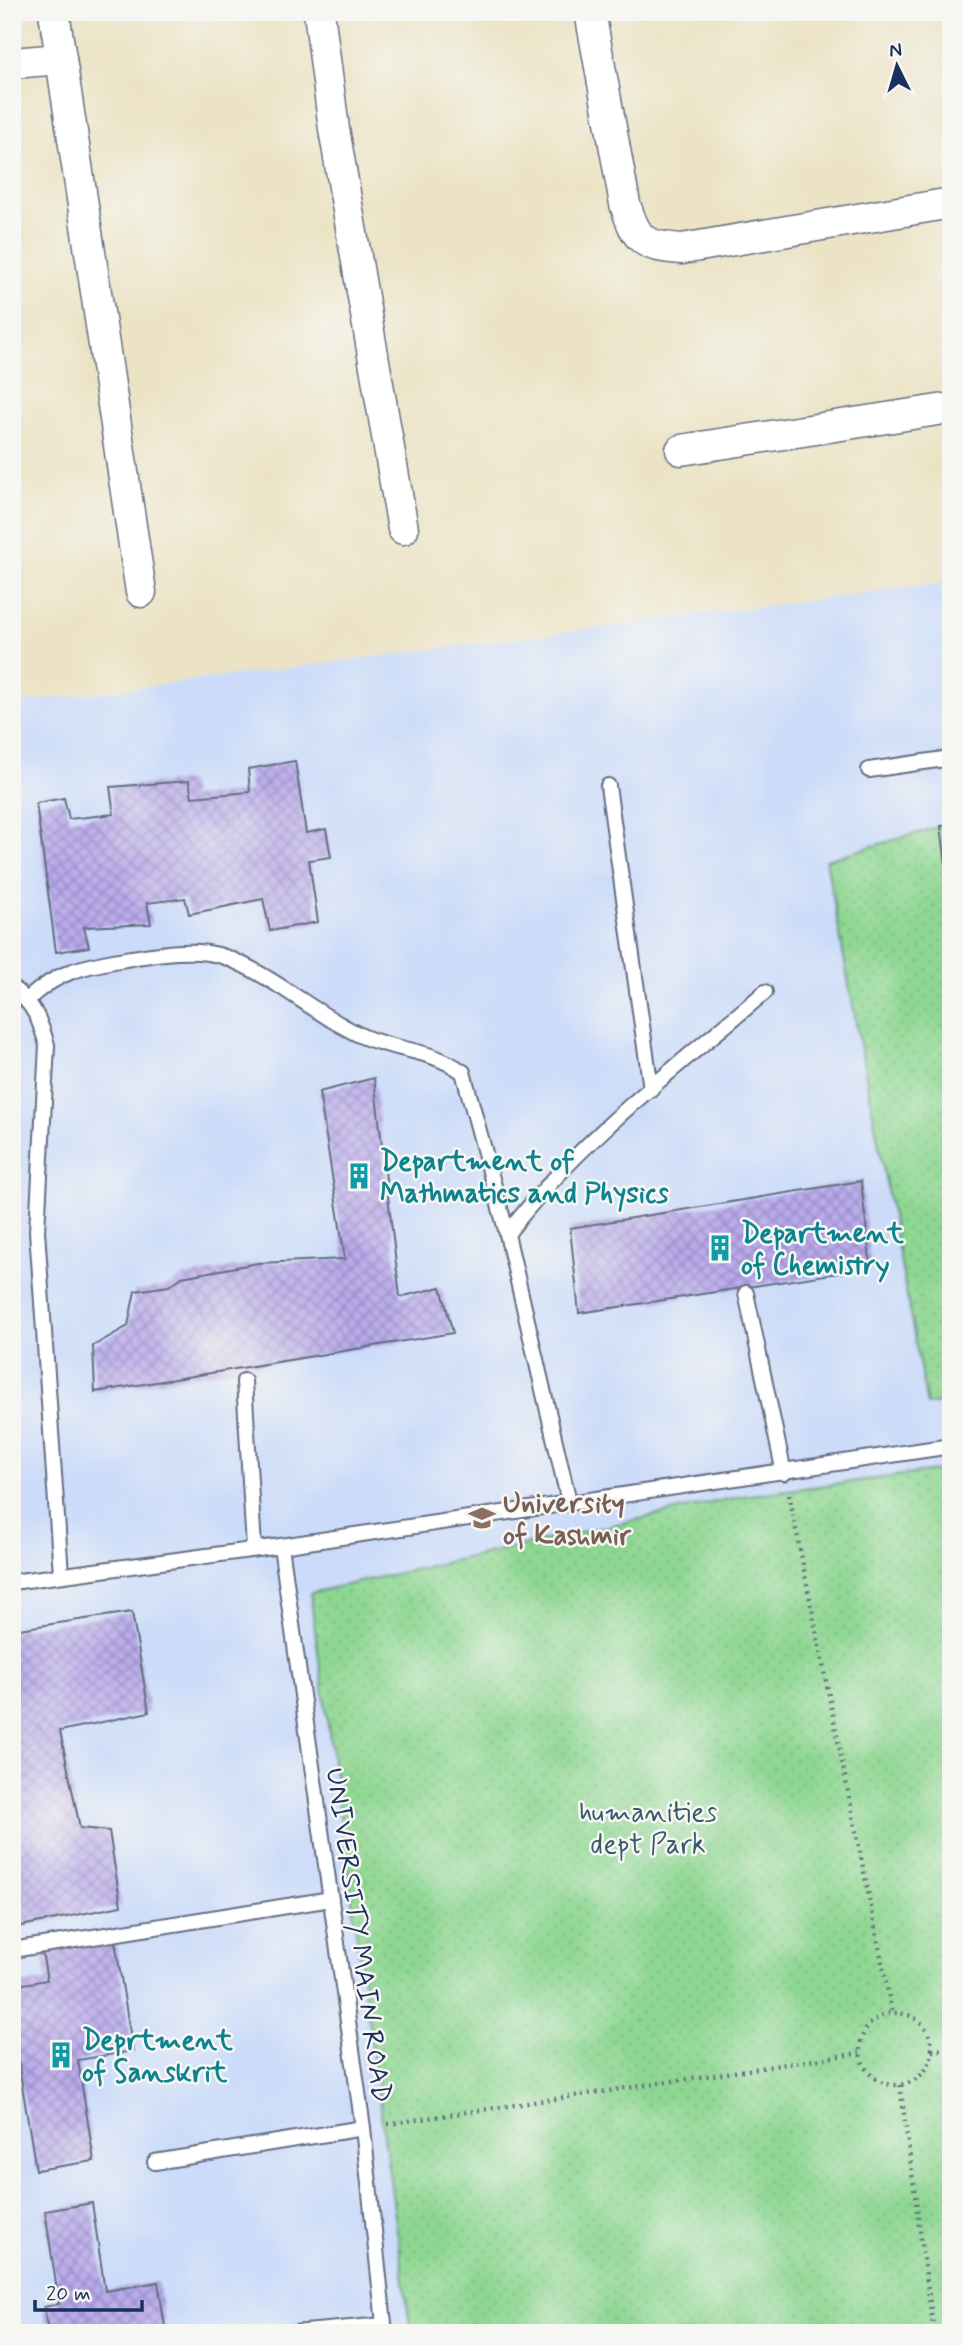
<svg xmlns="http://www.w3.org/2000/svg" width="963" height="2345" font-family="Mynerve,sans-serif">
<style>
.built{fill:#cbdbf9}
.grass{fill:url(#grass-dots);stroke:#548378;stroke-width:2}
.building{fill:url(#building-cross-hatch)}
.lines{fill:none;stroke-linecap:round;stroke-linejoin:round}
.service-casing{stroke:#646e82;stroke-width:18}
.minor-casing{stroke:#646e82;stroke-width:33}
.path{stroke:#646e82;stroke-width:4.5;stroke-dasharray:2 5;stroke-linecap:butt}
.service{stroke:#fff;stroke-width:14}
.minor{stroke:#fff;stroke-width:30}
.labels{text-anchor:middle;stroke-width:5;stroke-linejoin:round;paint-order:stroke}
.culture-label{font-size:28px;font-weight:bold;fill:#0d838f;stroke:#f6f6f2;text-anchor:start}
.education-label{font-size:28px;font-weight:bold;fill:#785e54;stroke:#f6f6f2;text-anchor:start}
.park-label{font-size:28px;fill:#38596b;stroke:#f6f6f2}
.street-label{font-size:28px;fill:#1b2f5e;stroke:#f6f6f2}
</style>
<defs>
<pattern id="grass-dots" width="8" height="8" patternUnits="userSpaceOnUse" patternTransform="scale(1.75)"><rect width="8" height="8" fill="#8ed792"/><path d="M2 2h.1M6 6h.1" fill="none" stroke="#7ab980" stroke-width="1.8" stroke-linecap="round"/></pattern>
<pattern id="building-cross-hatch" width="8" height="8" patternUnits="userSpaceOnUse" patternTransform="scale(1.75)"><rect width="8" height="8" fill="#b9aaeb"/><path d="M0 0l8 8M0 8l8-8" fill="none" stroke="#968bc2"/></pattern>
</defs>
<rect width="100%" height="100%" fill="#f6f6f2"/>
<filter id="ink" filterUnits="userSpaceOnUse"><feTurbulence type="fractalNoise" baseFrequency=".0143" numOctaves="2"/><feDisplacementMap in="SourceGraphic" scale="14" xChannelSelector="R" yChannelSelector="G"/><feConvolveMatrix kernelMatrix="1 2 1 2 8 2 1 2 1" color-interpolation-filters="sRGB"/></filter>
<filter id="wash" filterUnits="userSpaceOnUse"><feTurbulence type="fractalNoise" baseFrequency=".00686" numOctaves="4" result="noise"/><feDisplacementMap in="SourceGraphic" scale="28" xChannelSelector="R" yChannelSelector="G"/><feGaussianBlur stdDeviation="1.57" result="paint"/><feColorMatrix in="noise" values="0 0 0 0 0 0 0 0 0 0 0 0 0 0 0 0 0 1.4 0 .05"/><feComposite in="paint" operator="in"/></filter>
<g filter="url(#wash)">
<rect width="100%" height="100%" fill="#ece3c4"/>
<path class="built" d="M951 582V2333H12V704Z"/>
<g class="grass">
<path d="M941 826 951 902V1401L927 1405 826 860Z"/>
<path d="M951 1469V2333H411L310 1593 742 1496Z"/>
</g>
<g id="blocks">
<g class="building">
<path d="M295 761 306 833 326 829 331 857 309 860 318 922 270 931 263 899 189 914 185 898 147 903 151 924 84 927 89 947 56 952 36 803 64 798 69 819 114 814 110 787 189 781 192 797 250 792 248 769Z"/>
<path d="M951 825V888H949L941 826Z"/>
<path d="M374 1078 400 1297 441 1287 453 1333 95 1392 93 1346 128 1326 135 1291 169 1286 182 1277 258 1263 345 1259 319 1092Z"/>
<path d="M861 1181 871 1268 579 1313 570 1228Z"/>
<path d="M132 1612 149 1712 60 1731 80 1828 109 1831 121 1906 16 1927 12 1913V1630Z"/>
<path d="M115 1941 133 2051 78 2060 94 2161 36 2170 12 2024V1986L47 1980 42 1952Z"/>
<path d="M92 2203 105 2291 158 2282 166 2333H48L44 2307 59 2304 45 2211Z"/>
</g>
</g>
</g>
<g filter="url(#ink)">
<use href="#blocks" fill-opacity="0" stroke="#646e82" stroke-width="2"/>
<g class="lines">
<g class="service-casing">
<g id="service">
<path d="M869 770 951 758"/>
<path d="M608 786 651 1089"/>
<path d="M12 988C34 1003 40 1021 47 1045L37 1231 61 1574"/>
<path d="M28 999C58 972 80 967 119 960 150 955 194 946 225 957 275 976 315 1015 364 1037 398 1051 430 1049 463 1072L507 1234 569 1502"/>
<path d="M507 1234C579 1140 676 1068 765 992"/>
<path d="M746 1293 784 1473"/>
<path d="M244 1381 254 1548"/>
<path d="M281 1546 363 2128 385 2333"/>
<path d="M12 1582 281 1546 951 1446"/>
<path d="M12 1950 331 1899"/>
<path d="M155 2162 363 2128"/>
<path d="M294 2333 384 2325"/>
</g>
</g>
<g class="minor-casing">
<g id="minor">
<path d="M54 12 141 592"/>
<path d="M319 12 334 129 403 529"/>
<path d="M590 12 625 204C637 241 642 246 682 249L951 203"/>
<path d="M12 63 61 59"/>
<path d="M681 450 951 408"/>
</g>
</g>
<g class="path">
<path d="M789 1494 892 2013"/>
<circle cx="896" cy="2049" r="36"/>
<path d="M932 2051 951 2048"/>
<path d="M900 2085 934 2333"/>
<path d="M388 2124 860 2053"/>
</g>
<use href="#service" class="service"/>
<use href="#minor" class="minor"/>
</g>
</g>
<defs>
<g id="building-bare" transform="scale(2.1)"><path d="M-4-6H4V6H1V3H-1V6H-4ZM-2.5-4.3h1.7v1.8h-1.7ZM.8-4.3h1.7v1.8H.8ZM-2.5-1h1.7V.8h-1.7ZM.8-1h1.7V.8H.8Z" fill="#0f9aa8" stroke="#f6f6f2" stroke-width="2.5" paint-order="stroke"/></g>
<g id="university-bare" transform="scale(2.1)"><path d="M0-5L7-2L0 1L-7-2ZM-4 1L0 2.5L4 1V4Q0 6-4 4Z" fill="#8d6e63" stroke="#f6f6f2" stroke-width="2.5" paint-order="stroke"/></g>
</defs>
<g fill-rule="evenodd">
<use href="#building-bare" x="359" y="1176"/>
<use href="#building-bare" x="720" y="1248"/>
<use href="#university-bare" x="482" y="1518"/>
<use href="#building-bare" x="61" y="2055"/>
</g>
<g class="labels">
<g class="culture-label">
<text x="380" y="1170">Department of<tspan x="380" dy="32">Mathmatics and Physics</tspan></text>
<text x="741" y="1242">Department<tspan x="741" dy="32">of Chemistry</tspan></text>
<text x="82" y="2049">Deprtment<tspan x="82" dy="32">of Sanskrit</tspan></text>
</g>
<g class="education-label">
<text x="503" y="1512">University<tspan x="503" dy="32">of Kashmir</tspan></text>
</g>
<g class="park-label">
<text x="648" y="1821">humanities<tspan x="648" dy="32">dept Park</tspan></text>
</g>
<g class="street-label">
<text transform="translate(360 1935) rotate(82)" y="10">UNIVERSITY MAIN ROAD</text>
</g>
</g>
<rect width="963" height="2345" fill="none" stroke="#f6f6f2" stroke-width="42"/>
<g transform="translate(897 66) rotate(355)" stroke="#f6f6f2" stroke-width="5" paint-order="stroke">
<path d="M0-5L12 26L0 18L-12 26Z" fill="#1b2f5e"/>
<text y="-10" font-size="19" font-weight="bold" text-anchor="middle" fill="#1b2f5e">N</text>
</g>
<path d="M35 2300v10h107v-10" fill="none" stroke="#1b2f5e" stroke-width="3.5"/>
<text x="46" y="2300" font-size="21" fill="#1b2f5e" stroke="#f6f6f2" stroke-width="5" paint-order="stroke">20 m</text>
</svg>
